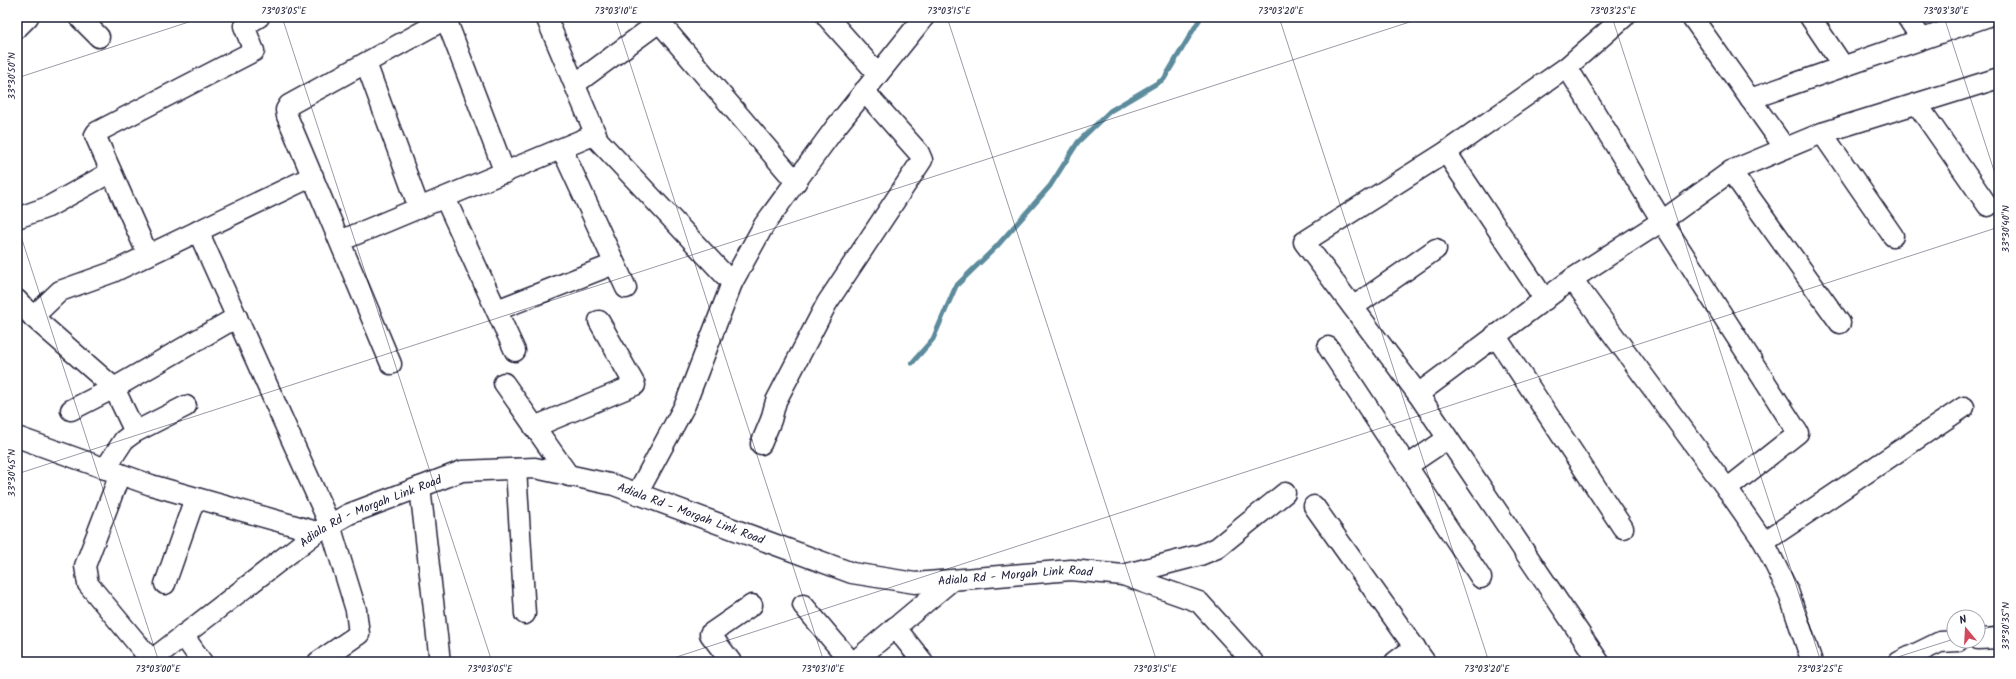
<svg xmlns="http://www.w3.org/2000/svg" width="2016" height="679" font-family="Kalam,sans-serif">
<style>
.lines{fill:none;stroke-linecap:round;stroke-linejoin:round}
.stream{stroke:#5b8b9c;stroke-width:5}
.street-casing{stroke:#22223b;stroke-width:23}
.street{stroke:#fff;stroke-width:20}
.ticks{fill:none;stroke:#22223b;stroke-width:1;stroke-opacity:0.45}
.labels{text-anchor:middle;stroke-width:4;stroke-linejoin:round;paint-order:stroke}
.street-label{font-size:12px;fill:#22223b;stroke:#fff}
.neatline{fill:none;stroke:#22223b;stroke-width:1.5}
.ticks-label{font-size:10px;text-anchor:middle;fill:#22223b}
</style>
<rect width="100%" height="100%" fill="#fff"/>
<filter id="ink" filterUnits="userSpaceOnUse"><feTurbulence type="fractalNoise" baseFrequency=".025" numOctaves="2"/><feDisplacementMap in="SourceGraphic" scale="8" xChannelSelector="R" yChannelSelector="G"/><feConvolveMatrix kernelMatrix="1 2 1 2 8 2 1 2 1" color-interpolation-filters="sRGB"/></filter>
<g filter="url(#ink)">
<g class="lines">
<path class="stream" d="M912 363 933 339 956 286 997 246 1050 186 1078 142 1110 111 1164 79 1201 17"/>
<g class="street-casing">
<g id="street">
<path d="M79 17 99 37"/>
<path d="M546 17 598 140 732 283"/>
<path d="M655 17 796 182"/>
<path d="M827 17 878 74"/>
<path d="M1692 17 1785 148"/>
<path d="M1810 17 1843 66"/>
<path d="M1907 17 1921 38"/>
<path d="M446 19 505 173"/>
<path d="M17 28 28 17"/>
<path d="M366 63 419 208"/>
<path d="M1567 67 1662 221 1798 433 1727 489 1572 279"/>
<path d="M575 84 666 17"/>
<path d="M1750 99 1986 17"/>
<path d="M1917 104 1988 206"/>
<path d="M1822 133 1893 236"/>
<path d="M562 149 626 288"/>
<path d="M1446 152 1545 300"/>
<path d="M1731 171 1840 323"/>
<path d="M445 198 515 351"/>
<path d="M17 218 48 207 111 172"/>
<path d="M198 231 330 525 356 610 359 634 318 662"/>
<path d="M340 241 596 134"/>
<path d="M148 255 95 135 97 132 254 51 244 26 259 17"/>
<path d="M17 300 33 317 114 388 135 432"/>
<path d="M1353 307 1436 249"/>
<path d="M497 310 614 264"/>
<path d="M33 317 60 291 113 272 313 176"/>
<path d="M1495 335 1623 528"/>
<path d="M1328 347 1481 578"/>
<path d="M391 364 287 116 286 110 289 105 449 17"/>
<path d="M504 383 569 476"/>
<path d="M1418 394 1572 279 1662 221 1731 171 1822 133 1999 78"/>
<path d="M71 410 114 388 237 317"/>
<path d="M534 427 635 385 599 321"/>
<path d="M17 437 151 485 317 532"/>
<path d="M761 444 771 420 776 401 827 303 922 160 919 153 864 91"/>
<path d="M1407 466 1447 439"/>
<path d="M105 469 124 440 135 432 186 406"/>
<path d="M516 469 525 614"/>
<path d="M120 474 85 566 88 584 151 660"/>
<path d="M420 487 440 662"/>
<path d="M1727 489 1764 542 1964 407"/>
<path d="M637 494 685 405 732 283 764 225 835 128 924 17"/>
<path d="M1314 506 1425 662"/>
<path d="M1764 542 1788 591 1812 662"/>
<path d="M1123 575 1200 555 1217 548 1285 493"/>
<path d="M165 584 195 498"/>
<path d="M803 605 851 662"/>
<path d="M895 627 923 662"/>
<path d="M183 635 202 662"/>
<path d="M1978 639 1999 638"/>
<path id="s1" d="M149 662 317 532 349 514 462 471 535 468 614 485 852 573 915 583 1071 570 1123 575 1199 602 1253 662"/>
<path d="M731 662 710 634 752 605"/>
<path d="M854 662 951 581"/>
<path d="M1395 662 1415 647"/>
<path d="M1599 662 1418 394 1304 242 1446 152 1567 67 1624 17"/>
<path d="M1899 662 1940 642 1958 641"/>
</g>
</g>
<use href="#street" class="street"/>
</g>
</g>
<path class="ticks" d="M282 17 492 662M615 17 824 662M947 17 1157 662M1279 17 1489 662M1612 17 1821 662M1944 17 1999 186M17 78 204 17M17 224 159 662M17 474 1425 17M1978 631 1999 624M661 662 1999 227M1882 662 1954 639"/>
<g class="labels">
<g class="street-label">
<text dy="4" stroke="none"><textPath href="#s1" startOffset="270">Adiala Rd - Morgah Link Road</textPath></text>
<text dy="4" stroke="none"><textPath href="#s1" startOffset="606">Adiala Rd - Morgah Link Road</textPath></text>
<text dy="4" stroke="none"><textPath href="#s1" startOffset="942">Adiala Rd - Morgah Link Road</textPath></text>
</g>
</g>
<rect width="2016" height="679" fill="none" stroke="#fff" stroke-width="44"/>
<g transform="translate(1966 629) rotate(342)"><circle r="19" fill="#ffffff" stroke="#a7a7b1"/>
<path d="M0-3L7 15L0 10L-7 15Z" fill="#d1495b"/>
<text y="-6" font-size="11" font-weight="bold" text-anchor="middle" fill="#22223b">N</text>
</g>
<rect x="22" y="22" width="1972" height="635" class="neatline"/>
<g class="ticks-label">
<text x="284" y="14">73°03'05"E</text>
<text x="616" y="14">73°03'10"E</text>
<text x="949" y="14">73°03'15"E</text>
<text x="1281" y="14">73°03'20"E</text>
<text x="1613" y="14">73°03'25"E</text>
<text x="1946" y="14">73°03'30"E</text>
<text transform="translate(11 76) rotate(-90)" y="4">33°30'50"N</text>
<text transform="translate(2005 229) rotate(-90)" y="4">33°30'40"N</text>
<text transform="translate(11 473) rotate(-90)" y="4">33°30'45"N</text>
<text transform="translate(2005 626) rotate(-90)" y="4">33°30'35"N</text>
<text x="158" y="672">73°03'00"E</text>
<text x="490" y="672">73°03'05"E</text>
<text x="823" y="672">73°03'10"E</text>
<text x="1155" y="672">73°03'15"E</text>
<text x="1487" y="672">73°03'20"E</text>
<text x="1820" y="672">73°03'25"E</text>
</g>
</svg>
